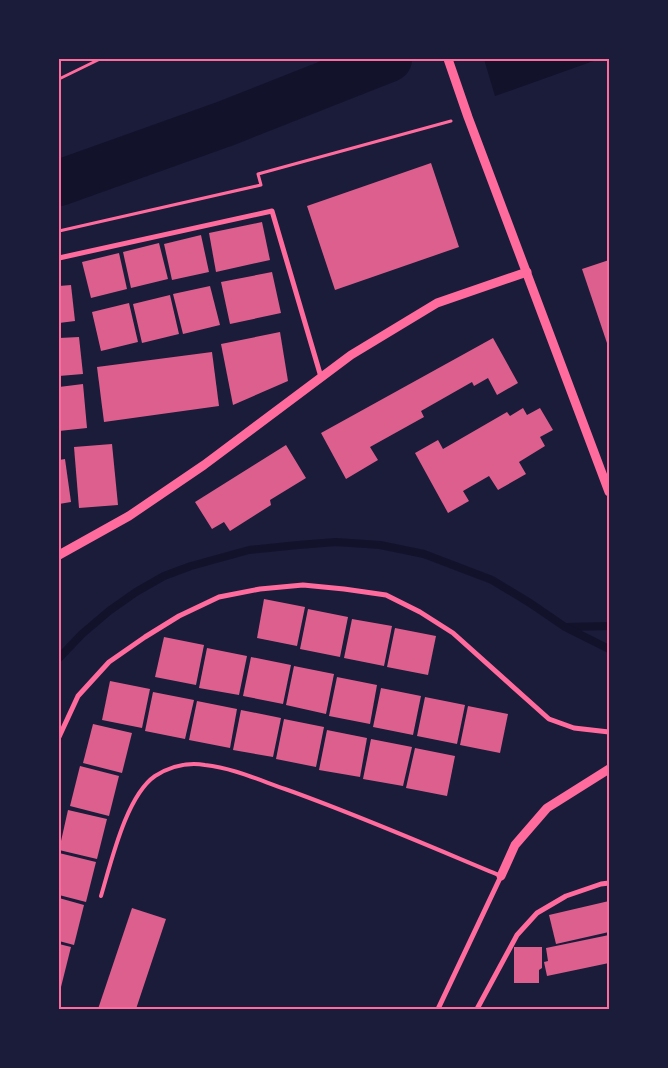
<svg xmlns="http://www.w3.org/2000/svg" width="668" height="1068" font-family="'Times New Roman',serif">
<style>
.water{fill:#12122b}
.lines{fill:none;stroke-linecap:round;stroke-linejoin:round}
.stream{stroke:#12122b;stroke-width:8}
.river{stroke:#12122b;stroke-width:46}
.building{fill:#dd5f8e}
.path{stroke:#ff6b9d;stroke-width:3}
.service{stroke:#ff6b9d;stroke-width:4}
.minor{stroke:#ff6b9d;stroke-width:5}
.tertiary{stroke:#ff6b9d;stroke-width:9}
.neatline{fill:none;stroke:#ff6b9d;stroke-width:2}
</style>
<rect width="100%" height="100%" fill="#1b1b3a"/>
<path class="water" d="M484 59H599L495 96Z"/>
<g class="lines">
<g class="stream">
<path d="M567 627 609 626"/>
<path d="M59 658 82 634 109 611 136 592 164 576 191 566 249 550 298 545 336 542 380 545 424 554 492 580 530 603 565 627 609 649"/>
</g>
<path class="river" d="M59 183 227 123 389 59"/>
</g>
<g class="building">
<path d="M431 163 459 247 335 290 307 206Z"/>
<path d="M262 222 270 260 216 272 209 233Z"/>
<path d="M201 235 209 272 172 280 164 244Z"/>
<path d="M159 243 168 279 131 288 123 252Z"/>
<path d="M119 253 127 289 91 298 82 262Z"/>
<path d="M609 260V349L582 269Z"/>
<path d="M272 272 281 313 230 324 221 282Z"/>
<path d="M71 285 75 321 59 323V286Z"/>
<path d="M210 286 220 325 183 334 173 294Z"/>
<path d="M170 295 179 334 142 343 133 304Z"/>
<path d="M129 303 138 342 101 351 92 312Z"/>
<path d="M280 332 288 381 233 405 221 344Z"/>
<path d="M79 337 83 374 59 376V338Z"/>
<path d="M493 338 518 383 497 395 488 378 474 386 472 382 421 411 424 417 370 447 378 460 346 479 321 433Z"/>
<path d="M212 352 219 406 104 422 97 367Z"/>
<path d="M83 384 87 428 59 431V387Z"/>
<path d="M523 408 527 415 540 408 553 430 540 437 545 446 519 462 526 474 498 490 489 476 463 491 469 501 448 513 415 453 438 440 443 449 507 412 510 416Z"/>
<path d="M112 444 118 505 79 508 74 447Z"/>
<path d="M286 445 306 478 270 500 271 505 230 531 224 522 212 529 195 502Z"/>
<path d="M65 459 71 502 59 504V460Z"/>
<path d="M264 599 305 607 297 646 257 638Z"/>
<path d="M308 609 348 617 340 657 300 649Z"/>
<path d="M352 619 392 626 384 666 344 658Z"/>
<path d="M395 628 436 636 428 675 387 667Z"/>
<path d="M164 637 204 645 196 685 155 677Z"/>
<path d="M207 648 247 656 239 695 199 688Z"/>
<path d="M251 657 291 665 283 704 243 696Z"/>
<path d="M294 666 334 674 326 714 286 705Z"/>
<path d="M337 677 377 685 370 724 329 716Z"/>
<path d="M110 681 150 689 142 728 102 720Z"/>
<path d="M381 688 421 696 413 735 373 727Z"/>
<path d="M153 692 194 700 185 739 145 731Z"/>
<path d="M425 697 465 705 457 744 417 736Z"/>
<path d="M197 701 237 709 230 748 189 740Z"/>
<path d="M468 706 508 714 500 753 460 745Z"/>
<path d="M241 710 281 718 273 757 233 750Z"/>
<path d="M284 719 324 727 316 767 276 759Z"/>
<path d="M93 724 132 733 122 773 83 763Z"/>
<path d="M327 730 367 738 360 777 319 770Z"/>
<path d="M371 739 412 747 403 786 363 779Z"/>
<path d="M415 748 455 756 447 796 406 788Z"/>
<path d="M80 766 119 776 109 816 70 806Z"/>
<path d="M68 810 107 819 97 859 59 850Z"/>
<path d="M59 853 96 862 86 902 59 895Z"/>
<path d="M59 898 84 905 74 945 59 941Z"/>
<path d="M609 901V932L556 944 549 915Z"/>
<path d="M132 908 166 919 136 1009H98Z"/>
<path d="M609 935V963L547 976 544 962 548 961 546 948Z"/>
<path d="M59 944 71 947 61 987H59Z"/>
<path d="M514 947H542V968L539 970V983H514Z"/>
</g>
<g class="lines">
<g class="path">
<path d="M59 79 100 59"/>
<path d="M59 231 261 185 258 174 451 121"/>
</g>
<path class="service" d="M101 896C111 863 126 796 155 776 171 766 187 762 205 765 233 768 259 780 285 789 358 815 429 846 501 876"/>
<g class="minor">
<path d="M59 258 272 211 321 377"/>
<path d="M59 737 78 696 109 662 145 637 179 616 219 597 260 589 303 585 344 589 386 595 420 612 453 633 549 719 574 728 609 732"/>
<path d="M438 1009 501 876"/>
<path d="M477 1009 517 935 537 913 566 896 601 884 609 883"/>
</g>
<g class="tertiary">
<path d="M448 59 468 117 609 492"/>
<path d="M59 555 129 516 204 465 351 355 437 303 527 272"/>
<path d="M501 876 515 845 547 808 609 769"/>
</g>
</g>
<rect width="668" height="1068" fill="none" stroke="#1b1b3a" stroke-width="120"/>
<rect x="60" y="60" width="548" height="948" class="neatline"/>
</svg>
